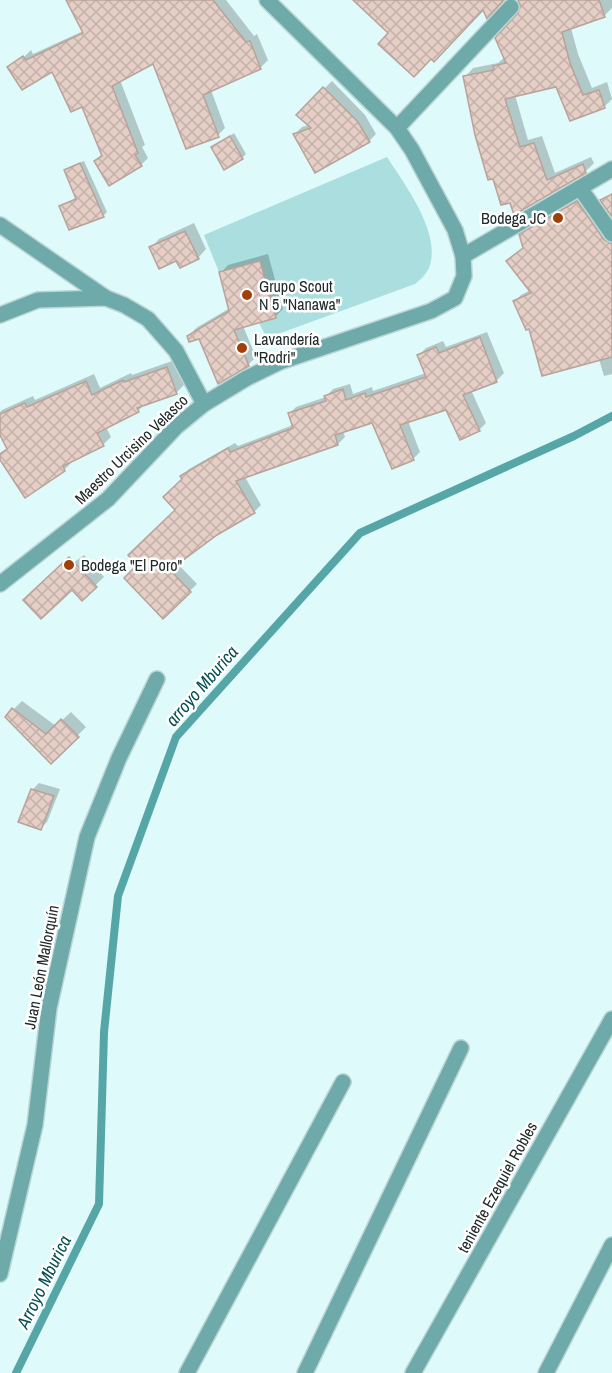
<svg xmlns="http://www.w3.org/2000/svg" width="612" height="1373" font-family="'Archivo Narrow',sans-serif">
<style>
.green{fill:#aadedf}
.shadow{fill:#0003}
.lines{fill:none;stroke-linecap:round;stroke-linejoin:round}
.stream{stroke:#57a6a7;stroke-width:8}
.building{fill:url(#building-cross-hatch);stroke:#b9a299;stroke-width:1.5}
.minor-casing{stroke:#bcd5d5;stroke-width:18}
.minor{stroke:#6eaaaa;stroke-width:15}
.poi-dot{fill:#a23e08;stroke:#fff;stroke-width:2}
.labels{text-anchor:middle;stroke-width:5;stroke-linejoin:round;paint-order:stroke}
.poi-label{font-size:16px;fill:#202a2a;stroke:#fff;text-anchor:start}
.street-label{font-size:16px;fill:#202a2a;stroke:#fff}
.water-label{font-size:18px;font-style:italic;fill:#065051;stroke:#fff}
</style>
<defs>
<pattern id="building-cross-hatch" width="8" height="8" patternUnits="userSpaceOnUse" patternTransform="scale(1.5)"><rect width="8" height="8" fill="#e5cec5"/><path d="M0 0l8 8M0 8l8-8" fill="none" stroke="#c4b1a9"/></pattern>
</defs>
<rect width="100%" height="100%" fill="#defafa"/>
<path class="green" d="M387 157C405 185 444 236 428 270 425 275 420 280 415 284L267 338 259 323 276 318 260 261 219 272 204 235Z"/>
<g class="shadow">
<path d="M138 0H226L254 36 257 34 268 60 261 67 211 90 225 128 218 135 154 62 120 80 145 145 142 147 148 158 141 165 95 161 102 154 83 105 52 69 11 70 31 50 33 54 92 27Z"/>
<path d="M519 0H612V8L604 16 571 28 578 54 592 88 607 82 612 99 605 106 571 119 557 85 515 95 528 140 542 136 555 173 591 157 594 163 585 172 515 213 465 77 473 68 498 63 505 57 520 14 522 5Z"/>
<path d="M332 81 365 115 376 134 369 141 295 134 302 127 309 125 298 115Z"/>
<path d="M234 133 246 154 242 158 213 148Z"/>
<path d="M84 161 107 212 103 216 61 207 77 197 66 171 70 167Z"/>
<path d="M584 195 612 237V374L604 376 599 359 530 327 514 302 521 295 531 290 521 235 528 228Z"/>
<path d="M194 223 206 249 198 258 177 259 151 248 159 239Z"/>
<path d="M268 254 283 309 275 317 243 326 256 357 248 365 200 337 189 336 196 328 230 308 221 273 228 265Z"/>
<path d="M487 332 504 373 497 380 471 390 486 423 479 430 446 408 408 421 420 452 413 459 373 421 343 431 345 437 338 444 245 477 261 505 254 512 216 534 177 563 197 584 163 617 139 565 177 510 184 479 182 476 189 469 235 443 238 446 293 425 289 414 296 407 326 397 333 389 350 384 353 394 372 387 373 391 426 373 419 355 426 348 443 341 446 347Z"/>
<path d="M175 360 184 385 176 393 145 404 138 411 106 427 111 437 103 445 71 460 72 462 64 470 0 458V455L7 448 0 431V412L2 410 33 396 35 400 94 374 100 388 131 373 132 375Z"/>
<path d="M84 555 104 577 82 598 73 588 55 576Z"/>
<path d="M22 701 56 726 71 712 86 727 51 762 14 709Z"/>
<path d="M39 783 60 789 47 822 40 829 32 790Z"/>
</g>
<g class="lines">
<path class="stream" d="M16 1373 99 1204 104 1032 118 896 176 737 360 533 574 436 612 416"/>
</g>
<g class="building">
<path d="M66 0H213L246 42 250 41 261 69 203 95 219 137 186 149 153 64 112 86 138 153 135 155 142 166 109 186 94 161 102 156 82 107 71 112 52 72 22 90 7 67 23 56 26 60 83 33Z"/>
<path d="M353 0H504L487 19 483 10 434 62 431 59 414 77 378 44 388 33Z"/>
<path d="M518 0H599L605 17 562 32 570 63 583 95 599 90 605 108 570 121 556 87 505 99 520 147 534 143 547 180 583 164 586 173 514 215 510 203 501 205 493 179 488 180 475 135 463 76 494 70 493 66 506 63 495 38 518 13 520 5Z"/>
<path d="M323 87 358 122 370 142 315 173 293 134 311 128 296 115Z"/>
<path d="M230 136 243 159 224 170 211 147Z"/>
<path d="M80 163 104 217 69 230 59 206 76 199 64 170Z"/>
<path d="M612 194V217L600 200Z"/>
<path d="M577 201 604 240 612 244V357L542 376 529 329 526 330 513 301 531 293 506 261 523 248 519 234Z"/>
<path d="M185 231 199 259 180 268 176 261 159 269 149 247Z"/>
<path d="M260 261 276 318 234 330 249 366 218 384 199 339 189 342 187 336 229 311 219 272Z"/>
<path d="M480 337 497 382 463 395 480 431 460 440 446 410 400 425 414 460 392 469 372 423 335 435 338 445 236 481 255 513 217 535 170 570 191 592 163 619 124 578 137 565 128 555 175 510 163 497 182 479 180 476 228 448 230 452 293 428 288 413 326 401 324 396 343 389 346 400 365 393 366 397 426 377 417 355 436 347 439 353Z"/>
<path d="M167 367 177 394 137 408 139 412 97 433 104 446 63 466 65 471 25 498 0 460V454L7 449 0 435V414L25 403 27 407 86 381 92 395 123 380 124 382Z"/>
<path d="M69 557 97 587 82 601 72 590 41 619 23 600Z"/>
<path d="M12 708 46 734 61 719 79 737 51 764 5 717Z"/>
<path d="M31 789 54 796 41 830 18 822Z"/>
</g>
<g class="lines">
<g class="minor-casing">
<g id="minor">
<path d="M397 128 511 7"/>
<path d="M580 188 612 234"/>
<path d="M0 225 106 298"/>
<path d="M463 256 612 169"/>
<path d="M0 315 38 300 106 298 124 305 148 319 176 351 204 404"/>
<path d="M0 584 108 499 176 427 204 404 247 378 280 362 431 311 455 298 464 276 463 256 455 230 412 150 397 128 267 0"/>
<path d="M0 1274 35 1125 49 1008 87 837 119 758 157 679"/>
<path d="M187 1373 343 1082"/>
<path d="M305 1373 461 1048"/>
<path d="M413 1373 612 1019"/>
<path d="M546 1373 612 1245"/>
</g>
</g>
<use href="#minor" class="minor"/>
</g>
<g class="poi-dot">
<circle cx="558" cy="218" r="6"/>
<circle cx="247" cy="295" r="6"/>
<circle cx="242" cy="348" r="6"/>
<circle cx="69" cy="565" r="6"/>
</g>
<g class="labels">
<g class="poi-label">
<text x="546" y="224" text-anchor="end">Bodega JC</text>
<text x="259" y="292">Grupo Scout<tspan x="259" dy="18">N 5 "Nanawa"</tspan></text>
<text x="254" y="345">Lavandería<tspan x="254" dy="18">"Rodri"</tspan></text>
<text x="81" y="571">Bodega "El Poro"</text>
</g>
<g class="street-label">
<text transform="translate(131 449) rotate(-44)" y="6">Maestro Urcisino Velasco</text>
<text transform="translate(41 967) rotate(-79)" y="6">Juan León Mallorquín</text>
<text transform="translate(497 1187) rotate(-61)" y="6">teniente Ezequiel Robles</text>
</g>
<g class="water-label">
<text transform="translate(202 686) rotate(-49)" y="6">arroyo Mburica</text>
<text transform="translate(44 1282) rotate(-64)" y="6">Arroyo Mburica</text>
</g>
</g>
</svg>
